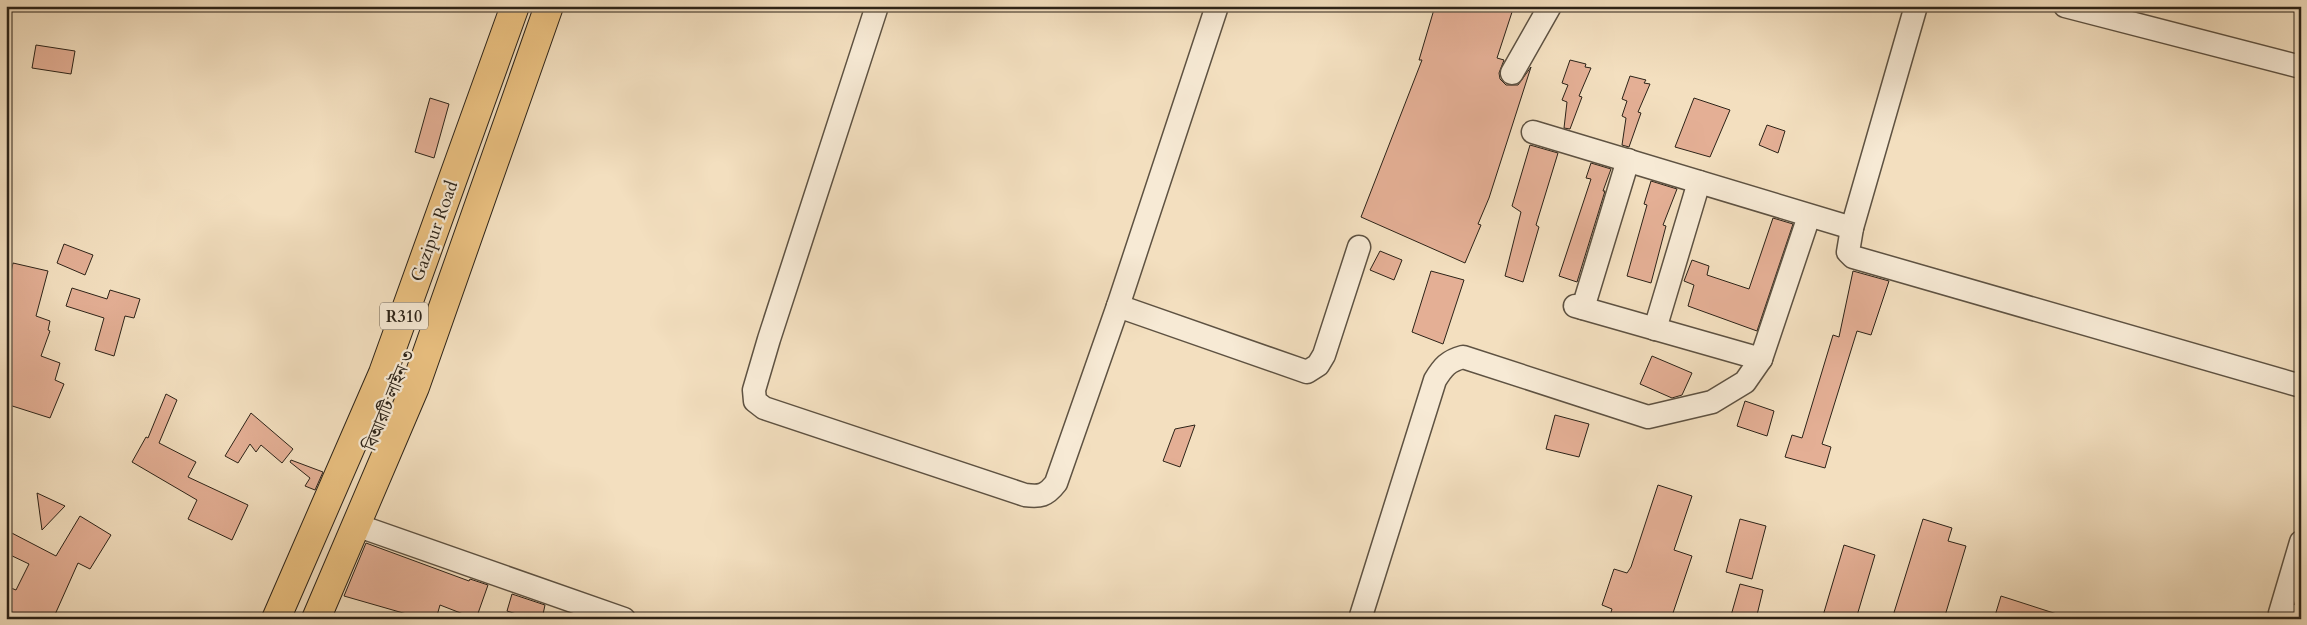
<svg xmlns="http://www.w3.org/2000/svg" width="2307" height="625" font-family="Cardo,'Noto Serif Bengali',serif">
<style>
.building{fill:#e4af95;stroke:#2c2318}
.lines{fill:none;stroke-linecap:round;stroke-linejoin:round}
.minor-casing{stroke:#5e5242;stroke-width:25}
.major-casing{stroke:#2c2318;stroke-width:30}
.minor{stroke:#f7ead5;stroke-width:22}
.major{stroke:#eac080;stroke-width:28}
.labels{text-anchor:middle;stroke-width:4.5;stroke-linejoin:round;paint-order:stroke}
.shield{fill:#f7ead5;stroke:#695f51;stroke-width:1}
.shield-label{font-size:16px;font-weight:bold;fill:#2c2318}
.street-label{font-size:18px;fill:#2c2318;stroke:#f7ead5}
</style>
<rect width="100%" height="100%" fill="#f3dfbf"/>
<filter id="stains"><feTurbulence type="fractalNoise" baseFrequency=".004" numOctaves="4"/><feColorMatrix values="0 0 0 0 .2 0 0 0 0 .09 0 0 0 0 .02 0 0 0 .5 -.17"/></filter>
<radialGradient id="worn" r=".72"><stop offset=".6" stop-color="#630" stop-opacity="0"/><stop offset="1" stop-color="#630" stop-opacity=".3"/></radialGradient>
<g class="building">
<path d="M1435 6H1514L1497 58 1504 60 1499 73 1500 79 1506 85H1518L1531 67 1489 198 1478 224 1481 225 1465 263 1361 217 1422 60H1419Z"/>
<path d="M36 45 75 51 71 74 32 68Z"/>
<path d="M1570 60 1586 64 1585 67 1591 68 1579 96 1582 97 1570 129 1564 128 1567 102 1562 100 1568 85 1562 83Z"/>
<path d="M1630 76 1646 80 1644 83 1650 84 1638 112 1641 113 1629 147 1622 145 1626 118 1622 116 1627 101 1622 99Z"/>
<path d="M430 98 449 104 434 158 415 152Z"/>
<path d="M1694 98 1730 110 1710 157 1675 147Z"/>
<path d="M1767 125 1785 131 1778 153 1759 145Z"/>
<path d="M1530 145 1558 153 1536 225 1539 227 1523 282 1505 276 1521 212 1512 206Z"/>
<path d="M1591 163 1611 169 1603 191H1605L1577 282 1559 276 1591 179 1586 178Z"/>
<path d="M1651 181 1677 189 1663 225 1666 226 1651 283 1627 276 1647 205 1644 204Z"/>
<path d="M1773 218 1793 224 1757 331 1688 306 1694 285 1684 281 1692 260 1709 266 1707 275 1749 289Z"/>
<path d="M64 244 93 255 85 275 57 263Z"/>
<path d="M1380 251 1402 260 1394 280 1370 270Z"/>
<path d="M13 263 48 271 36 316 50 321 48 330 50 331 41 356 60 363 55 380 64 384 50 418 6 404V281H9Z"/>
<path d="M1431 271 1464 280 1443 344 1412 332Z"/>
<path d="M1853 271 1889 281 1871 335 1857 331 1822 444 1831 447 1825 468 1785 457 1792 435 1802 438 1833 335 1839 337Z"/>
<path d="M72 288 107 299 110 290 140 299 134 318 125 316 114 356 95 350 104 318 66 306Z"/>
<path d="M1652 356 1692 373 1682 395 1672 398 1640 384Z"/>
<path d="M166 394 177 400 159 443 196 462 188 477 248 505 232 540 188 519 197 500 132 462 146 437 148 438Z"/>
<path d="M1745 401 1774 411 1767 436 1737 426Z"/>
<path d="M251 413 293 449 282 463 261 445 256 452 250 444 238 463 225 456Z"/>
<path d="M1555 415 1589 424 1579 457 1546 449Z"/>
<path d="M1195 425 1180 467 1163 461 1175 429Z"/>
<path d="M291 460 323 472 315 490 305 486 310 478 290 462Z"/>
<path d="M1658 485 1692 496 1674 550 1692 556 1671 619H1609L1612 609 1602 605 1614 569 1627 573 1631 567Z"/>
<path d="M37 493 65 506 42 530Z"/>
<path d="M80 516 111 535 90 569 78 563 53 619H6V586L16 590 29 564 6 553V530L56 556Z"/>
<path d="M1740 519 1766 526 1752 579 1726 572Z"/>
<path d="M1923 519 1952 528 1948 541 1966 546 1944 619H1892Z"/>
<path d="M366 543 469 581 470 579 488 585 476 619 440 605 436 619H424L344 596Z"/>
<path d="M1844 545 1875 555 1856 619H1822Z"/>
<path d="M1740 584 1763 590 1756 619H1730Z"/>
<path d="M512 594 545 605 542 619H532L507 611Z"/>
<path d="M2001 596 2063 616V619H1994Z"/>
</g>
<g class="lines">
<g class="minor-casing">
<g id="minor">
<path d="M877 6 769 339 754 390 755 401 764 408 1025 495C1040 497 1046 496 1056 483L1118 306 1217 6"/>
<path d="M1916 6 1852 228 1848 252 1853 257 2301 386"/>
<path d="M2065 6 2301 67"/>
<path d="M1512 73 1550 6"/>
<path d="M1533 132 1852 228"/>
<path d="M1118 306 1307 372 1318 365 1324 355 1359 247"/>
<path d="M1575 306 1761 359"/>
<path d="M1583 308 1628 160"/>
<path d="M1655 329 1699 182"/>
<path d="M356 525 624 619"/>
<path d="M2301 542 2280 613 2301 618"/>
<path d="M1360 619 1435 380C1443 367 1448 361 1463 357L1648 417 1712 402 1745 382 1761 359 1809 216"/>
</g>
</g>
<g class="major-casing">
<g id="major">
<path d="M276 619 383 373 515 6"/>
<path d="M316 619 415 387 549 6"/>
</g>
</g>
<use href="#minor" class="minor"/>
<use href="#major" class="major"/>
</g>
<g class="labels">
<rect class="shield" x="380" y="302.5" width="48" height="27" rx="4"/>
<g class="shield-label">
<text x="404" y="322">R310</text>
</g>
<g class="street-label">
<text transform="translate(434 231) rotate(-70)" y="6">Gazipur Road</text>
<text transform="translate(389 400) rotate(-68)" y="6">বিআরটি লাইন ৩</text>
</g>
</g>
<rect width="2307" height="625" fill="none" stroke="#f3dfbf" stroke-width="25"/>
<rect x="8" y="8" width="2292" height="610" fill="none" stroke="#2c2318" stroke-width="2.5"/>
<rect x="12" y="12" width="2282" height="600" fill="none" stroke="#2c2318"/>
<rect width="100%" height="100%" filter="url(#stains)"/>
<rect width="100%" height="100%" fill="url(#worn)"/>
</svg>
